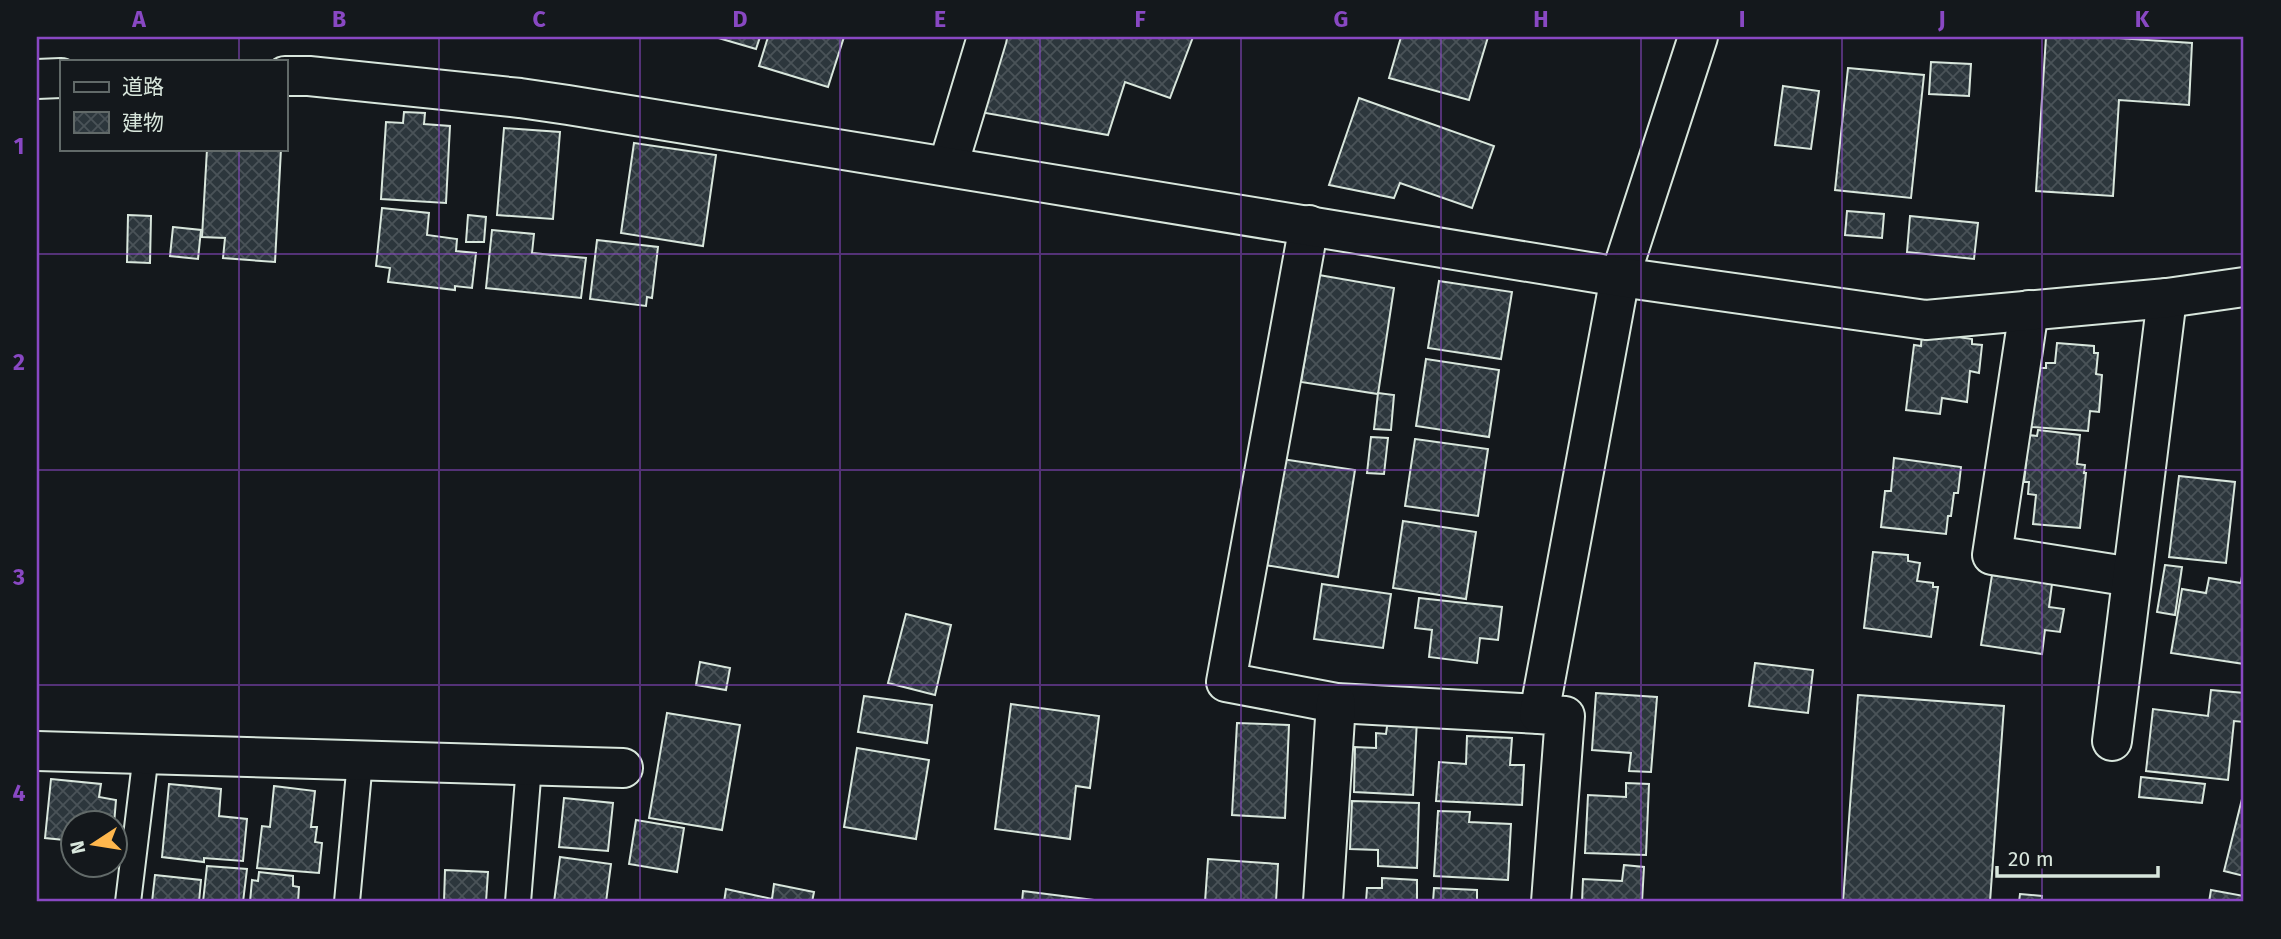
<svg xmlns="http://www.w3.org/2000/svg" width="2281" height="939" font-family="'Fira Sans','Noto Sans JP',sans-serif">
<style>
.building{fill:url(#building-cross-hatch);stroke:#d8e6dc;stroke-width:2}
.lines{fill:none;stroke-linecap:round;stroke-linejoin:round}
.service-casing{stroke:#d8e6dc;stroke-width:28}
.minor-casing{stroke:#d8e6dc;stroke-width:42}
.tertiary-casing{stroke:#d8e6dc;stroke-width:42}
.service{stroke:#14181c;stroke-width:24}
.minor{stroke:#14181c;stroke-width:38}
.tertiary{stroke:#14181c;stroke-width:38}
.grid{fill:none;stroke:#8948c3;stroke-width:2;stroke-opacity:0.55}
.neatline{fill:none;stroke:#8948c3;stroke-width:2.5}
.grid-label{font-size:23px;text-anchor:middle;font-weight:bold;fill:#8948c3}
</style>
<defs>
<pattern id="building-cross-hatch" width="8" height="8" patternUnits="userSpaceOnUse" patternTransform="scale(1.75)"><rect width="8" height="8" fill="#2c363c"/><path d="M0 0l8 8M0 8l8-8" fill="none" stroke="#4a5358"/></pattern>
</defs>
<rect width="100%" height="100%" fill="#14181c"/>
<g class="building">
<path d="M715 37H760L756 49Z"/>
<path d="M768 37H844L828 87 759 66Z"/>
<path d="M994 37H1193L1170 98 1125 82 1108 135 980 112Z"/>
<path d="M1401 37H1488L1469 100 1389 78Z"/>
<path d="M2046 37H2102L2192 43 2189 105 2119 100 2113 196 2036 191Z"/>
<path d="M1931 62 1971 64 1969 96 1929 94Z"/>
<path d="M1848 68 1924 75 1911 198 1835 190Z"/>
<path d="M1783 86 1819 91 1811 149 1775 145Z"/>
<path d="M1359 98 1494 146 1472 208 1400 183 1394 198 1329 185Z"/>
<path d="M404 112 425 113 424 124 450 126 446 203 381 199 386 122 403 123Z"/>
<path d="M504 128 560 132 553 219 497 215Z"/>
<path d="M634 143 716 155 703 246 621 233Z"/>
<path d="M207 149H281L275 262 223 258 225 238 202 237Z"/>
<path d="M382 208 429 213 427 235 457 239 456 251 476 253 472 288 455 286V290L388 282 390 268 376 266Z"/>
<path d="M1847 211 1884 214 1882 238 1845 235Z"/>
<path d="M128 215 151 216 150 263 127 262Z"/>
<path d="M468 215 486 217 484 242H466Z"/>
<path d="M1910 216 1978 223 1974 259 1907 252Z"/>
<path d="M173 227 201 230 198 259 170 256Z"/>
<path d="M492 230 534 234 532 253 586 258 581 298 486 288Z"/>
<path d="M597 240 658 247 652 298 647 297 646 306 590 299Z"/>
<path d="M1319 275 1394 288 1378 394 1301 382Z"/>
<path d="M1439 281 1512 292 1501 359 1428 348Z"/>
<path d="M1922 332 1972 339V344L1982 345 1979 373 1970 371 1967 402 1942 398 1940 414 1906 410 1914 345 1921 346Z"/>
<path d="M2057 343 2094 346V353H2098L2096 374 2102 375 2099 412 2090 411 2088 431 2031 427 2036 368H2046V363H2055Z"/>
<path d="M1426 359 1499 370 1489 437 1416 426Z"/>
<path d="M1378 393 1394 395 1391 430 1374 429Z"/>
<path d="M2038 430 2080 435 2077 464 2085 465 2084 473H2086L2080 528 2033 524 2036 495 2028 494 2029 482H2024L2029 435 2037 436Z"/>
<path d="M1371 437 1388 438 1384 474 1367 473Z"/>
<path d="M1415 439 1488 449 1478 516 1405 506Z"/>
<path d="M1894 458 1961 467 1958 493H1954L1951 516H1948L1946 534 1881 527 1885 491H1891Z"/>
<path d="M1282 459 1355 470 1338 577 1265 565Z"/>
<path d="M2179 476 2235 482 2226 563 2169 557Z"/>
<path d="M1403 521 1476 532 1466 599 1393 588Z"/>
<path d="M1873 552 1908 555V561L1920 563 1917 581 1933 583V587H1938L1931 637 1864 628Z"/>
<path d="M2165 565 2182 567 2175 615 2157 612Z"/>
<path d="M1992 575 2052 584 2049 607 2064 609 2060 632 2045 630 2042 654 1981 645Z"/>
<path d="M2242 576H2244V664L2171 653 2182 589 2206 593 2209 578 2241 583Z"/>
<path d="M1322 584 1391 594 1383 648 1314 639Z"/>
<path d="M1419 598 1502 607 1498 640 1480 638 1477 663 1429 657 1432 630 1415 628Z"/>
<path d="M906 614 951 625 935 695 888 683Z"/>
<path d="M700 662 730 668 726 690 696 685Z"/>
<path d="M1755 663 1813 670 1808 713 1749 706Z"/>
<path d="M2211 690 2244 693V722L2234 721 2228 780 2146 771 2153 709 2208 716Z"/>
<path d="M1596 693 1657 697 1651 772 1629 771 1631 753 1592 750Z"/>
<path d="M1858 695 2004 706 1990 902H1843Z"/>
<path d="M864 696 932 705 927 743 858 732Z"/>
<path d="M1011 704 1099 716 1090 788 1076 786 1070 839 995 829Z"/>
<path d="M667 713 740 725 722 830 649 818Z"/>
<path d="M1388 719 1417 720 1413 795 1354 792 1355 747 1376 748V733L1386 734Z"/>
<path d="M1237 723 1289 725 1285 818 1232 815Z"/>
<path d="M1467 736 1512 738 1510 765H1524L1522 805 1436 801 1439 762 1466 764Z"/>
<path d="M857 748 929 760 916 839 844 827Z"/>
<path d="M2141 777 2205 784 2202 803 2139 797Z"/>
<path d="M51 779 101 784 99 797 116 800 114 824H74V841L45 838Z"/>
<path d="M1626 783 1649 784 1646 855 1585 853 1588 795 1626 797Z"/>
<path d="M169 784 221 789 219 816 247 819 243 861 204 858V862L162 857Z"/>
<path d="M274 786 315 791 311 827H317L315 842 322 843 319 873 257 868 262 826 270 827Z"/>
<path d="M564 798 613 803 608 851 559 847Z"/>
<path d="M2242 799 2244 800V876L2224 871Z"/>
<path d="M1352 801 1419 803 1417 868 1378 866V850L1350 849Z"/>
<path d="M1438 811 1470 812 1469 822 1511 824 1508 880 1434 876Z"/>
<path d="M636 820 684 828 677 872 629 864Z"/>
<path d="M560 857 611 864 606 902H554Z"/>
<path d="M1208 859 1278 864 1276 902H1205Z"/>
<path d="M1624 865 1644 867 1642 902H1582L1583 879 1622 881Z"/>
<path d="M207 866 247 869 243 902H203Z"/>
<path d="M445 870 488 872 486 902H444Z"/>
<path d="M259 872 293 876V886L299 887 298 902H250L252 880 258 881Z"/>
<path d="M155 875 201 880 199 902H152Z"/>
<path d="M1382 878 1417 880V902H1366L1367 888H1382Z"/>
<path d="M774 884 814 892 812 902H724L726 889 772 899Z"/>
<path d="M1434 888 1477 890V902H1433Z"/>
<path d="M2211 890 2244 896V902H2209Z"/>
<path d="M1023 891 1102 901 1101 902H1022Z"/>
<path d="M2020 894 2042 896V902H2019Z"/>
</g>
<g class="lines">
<g class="service-casing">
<g id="service">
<path d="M128 902 146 754"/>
<path d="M347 902 360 761"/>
<path d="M518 902 529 766"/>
</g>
</g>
<g class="minor-casing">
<g id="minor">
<path d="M948 166 987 37"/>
<path d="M1309 225 1226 682 1336 703 1539 714"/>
<path d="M2029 310 1992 555 2132 577"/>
<path d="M2112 741 2167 298"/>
<path d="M37 751 623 768"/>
<path d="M1323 902 1336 703"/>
<path d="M1551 902 1565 716 1539 714 1620 277 1698 37"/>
</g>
</g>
<g class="tertiary-casing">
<g id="tertiary">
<path d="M285 76H309L520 98 568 105 1620 277 1926 320 2167 298 2244 287"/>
<path d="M37 79 61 78"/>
</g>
</g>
<use href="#service" class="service"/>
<use href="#minor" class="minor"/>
<use href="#tertiary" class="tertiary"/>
</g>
<path class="grid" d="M239 37V61M439 37V902M640 37V902M840 37V902M1040 37V902M1241 37V902M1441 37V902M1641 37V902M1842 37V902M2042 37V902M239 149V902M37 254H2244M37 470H2244M37 685H2244"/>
<rect width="2281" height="939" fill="none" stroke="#14181c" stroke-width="77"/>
<rect x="60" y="60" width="228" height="91" fill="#14181c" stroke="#626a69" stroke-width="2"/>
<rect x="74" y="82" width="35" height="10" fill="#14181c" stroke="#626a69" stroke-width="2"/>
<text x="122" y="94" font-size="21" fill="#d8e6dc">道路</text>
<rect x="74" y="112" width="35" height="21" fill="url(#building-cross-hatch)" stroke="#626a69" stroke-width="2"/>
<text x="122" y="130" font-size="21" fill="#d8e6dc">建物</text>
<g transform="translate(94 844) rotate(258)"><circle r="33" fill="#14181c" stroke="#626a69" stroke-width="2"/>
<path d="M0-5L12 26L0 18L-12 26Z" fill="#ffb74d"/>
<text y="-10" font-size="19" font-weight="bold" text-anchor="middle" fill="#d8e6dc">N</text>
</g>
<path d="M1997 866v10h161v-10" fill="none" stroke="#d8e6dc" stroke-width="3.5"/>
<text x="2008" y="866" font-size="21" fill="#d8e6dc" stroke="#14181c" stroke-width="5" paint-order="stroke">20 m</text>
<rect x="38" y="38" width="2204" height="862" class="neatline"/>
<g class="grid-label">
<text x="139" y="27">A</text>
<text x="339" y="27">B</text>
<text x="539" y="27">C</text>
<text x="740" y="27">D</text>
<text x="940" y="27">E</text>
<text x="1140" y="27">F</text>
<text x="1341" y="27">G</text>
<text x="1541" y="27">H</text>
<text x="1742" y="27">I</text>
<text x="1942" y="27">J</text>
<text x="2142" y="27">K</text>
<text x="19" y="154">1</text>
<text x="19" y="370">2</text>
<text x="19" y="585">3</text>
<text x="19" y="801">4</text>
</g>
</svg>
